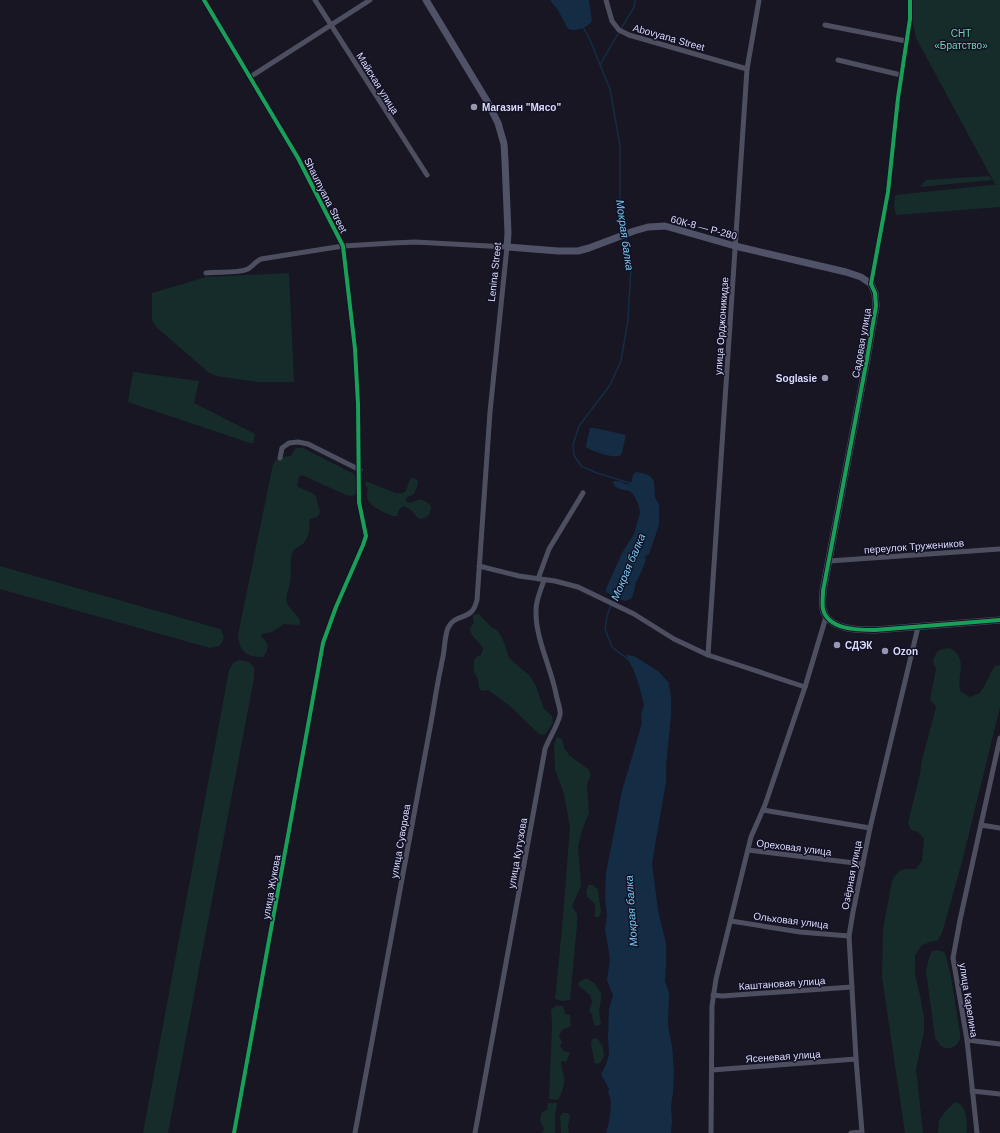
<svg xmlns="http://www.w3.org/2000/svg" width="1000" height="1133" font-family="Arial,sans-serif">
<style>
.green{fill:#162c2a}
.water{fill:#142d45}
.lines{fill:none;stroke-linecap:round;stroke-linejoin:round}
.stream{stroke:#142d45;stroke-width:1.5}
.street{stroke:#4d4f61;stroke-width:5}
.secondary{stroke:#505267;stroke-width:7}
.cycleway-casing{stroke:#131226;stroke-width:6}
.cycleway{stroke:#1a9f57;stroke-width:4}
.poi-dot{fill:#9697af;stroke:#131226;stroke-width:1.5}
.labels{text-anchor:middle;stroke-width:3;stroke-linejoin:round;paint-order:stroke}
.park-label{font-size:10px;fill:#6ed5ac;stroke:#131226}
.street-label{font-size:10px;fill:#dbdcfb;stroke:#131226}
.poi-label{font-size:10px;font-weight:bold;fill:#dbdcfb;stroke:#131226;text-anchor:start}
.water-label{font-size:11px;font-style:italic;fill:#74c9f0;stroke:#131226}
</style>
<rect width="100%" height="100%" fill="#171622"/>
<g class="green">
<path d="M913 0H1000V184H995L916 38 913 23Z"/>
<path d="M989 176 992 180 920 187 926 180Z"/>
<path d="M1000 184V207L896 215 894 206 895 195Z"/>
<path d="M289 273 294 382H258L216 376 208 372 156 327 152 320V293L206 277Z"/>
<path d="M133 372 199 381 194 403 255 434 253 444 128 402Z"/>
<path d="M298 448H303L354 474C357 480 358 489 355 495L352 496 346 495 302 475 299 477 297 486C302 490 311 491 315 495 317 498 317 502 318 505 320 510 321 512 317 517L310 519 309 521C311 528 308 539 303 544 298 547 294 548 292 554 289 564 292 573 290 582 289 589 285 598 287 603 290 611 301 616 300 624L298 625 284 624 272 632 262 634 261 637C263 638 265 640 266 642 270 646 266 653 263 657 247 658 239 651 238 635L273 464 276 460 282 457 291 456 295 449Z"/>
<path d="M411 478C423 478 416 489 413 495L407 497 406 500 407 502C413 504 413 501 418 500 423 499 428 503 431 506 431 514 428 518 420 519L417 517 410 509 404 506C400 508 398 510 398 514L397 516H393C386 513 368 507 367 497 367 490 369 491 365 484L366 481 395 493C410 495 405 487 411 478Z"/>
<path d="M0 566 220 629C225 636 225 640 219 646L210 648 0 589Z"/>
<path d="M476 614H479L491 627 497 630 501 636 505 645 509 658 530 676 536 686 544 709 552 716 553 723 547 732 544 735 539 734 510 706 488 690 484 691 480 690C478 686 479 684 478 680 478 678 476 676 475 674 473 668 473 662 476 657L481 655 483 649C479 639 463 633 474 623L473 619V616Z"/>
<path d="M950 648C970 660 955 676 961 692L970 697 980 693 986 683 991 672 995 666 1000 665V707L962 862 942 933 938 940 930 942 921 946 915 956V975L920 995 924 1018V1032L916 1069 923 1133H905L882 977 883 929 892 881C899 868 903 869 916 869L922 861 924 838 918 832 911 830 908 823 920 774 922 760 936 707 930 699 936 669 933 662C936 651 938 649 950 648Z"/>
<path d="M239 660 249 662 254 667V678L168 1133H143L229 670 233 663Z"/>
<path d="M557 737 562 739 564 748 570 756 588 769 591 775 587 784 589 813 582 830 578 847 581 886 572 906 577 914V925L570 1000 562 1001 555 999 563 917 570 827 564 794 555 769 554 744Z"/>
<path d="M588 885H593L598 890 599 898 601 912 599 917H595V904L587 897 586 892Z"/>
<path d="M938 950 944 952 946 956 951 977 960 1033C960 1035 960 1037 960 1039 958 1047 948 1051 941 1046 939 1044 937 1040 935 1038L926 971 930 954 933 951Z"/>
<path d="M586 978 594 983 601 993V999L599 1010 601 1025 595 1026 593 1021 592 1014 589 1011 592 1002 590 995 578 985 579 982Z"/>
<path d="M556 1006H563L564 1009 565 1014 570 1015 571 1026 562 1030 559 1036 562 1043 560 1046 564 1051 570 1053 566 1062 561 1061C561 1067 563 1072 564 1077 565 1085 562 1093 558 1100L549 1099 552 1024 551 1010Z"/>
<path d="M597 1038 603 1047 604 1056 600 1063 595 1064 591 1045 592 1039Z"/>
<path d="M955 1102C969 1106 966 1122 967 1133H938L939 1120 945 1112Z"/>
<path d="M548 1103H557L555 1116V1133H542L544 1128C540 1122 539 1119 542 1112L547 1110Z"/>
<path d="M563 1113H568L570 1115 568 1126 569 1133H561L560 1116Z"/>
</g>
<g class="water">
<path d="M550 0H589L592 21C587 28 576 32 568 29L558 10Z"/>
<path d="M590 428H595L626 435 622 453 620 456C612 458 593 452 586 447V445Z"/>
<path d="M636 472 643 473 650 476 654 481 655 497 659 505V525L649 554 645 556 646 560 639 577 636 582 633 595 631 599 625 601 618 599 606 592V589L622 553 634 534 640 513C640 507 636 497 631 492 625 488 615 492 613 481 616 481 619 481 622 482 626 484 627 486 631 483L633 475Z"/>
<path d="M626 655 634 656 658 671 669 683 671 698V715L666 766V782L652 863 658 910 666 944V964L665 981 669 993 668 1026 672 1046 674 1072 673 1093 671 1106 672 1121 671 1133H606C609 1124 614 1100 608 1093L609 1089 601 1074 605 1067 609 1055 608 1038 609 1009 613 995 607 980 610 959 605 929 607 916 605 898 606 873 622 791 642 723 641 714 644 705 639 685 633 669Z"/>
</g>
<g class="lines">
<g class="stream">
<path d="M583 27 590 40 610 89 620 146V210L625 232"/>
<path d="M621 29 634 7 635 0"/>
<path d="M600 65 619 32"/>
<path d="M626 236 631 267 628 320 621 361 610 385 579 426 573 445 574 455 581 466 597 473 633 484"/>
<path d="M611 605 607 616 605 629 612 647 630 661"/>
</g>
<g class="street">
<path d="M204 0 298 158 343 246 355 349 358 404 359 502 366 536 363 545 336 607 323 643 234 1133"/>
<path d="M315 0 427 175"/>
<path d="M606 0 612 21 619 30 629 35 747 69"/>
<path d="M825 25 906 41"/>
<path d="M838 60 901 75"/>
<path d="M250 77 370 0"/>
<path d="M206 273C219 271 236 274 248 269 253 266 256 261 261 259L343 246 393 243 415 242 507 247 490 412 477 600C476 603 475 608 472 611 465 619 453 616 448 628 444 638 445 651 442 661 441 668 439 675 438 682 435 697 433 713 430 728L355 1133"/>
<path d="M871 284 888 192 898 98 910 19V0"/>
<path d="M280 458 282 448 289 443 298 442 308 444 360 470"/>
<path d="M829 561 1000 549"/>
<path d="M479 566 519 576 555 581 578 587 634 614 674 639 708 655 805 687"/>
<path d="M538 579 549 549 583 493"/>
<path d="M708 655 747 69 759 0"/>
<path d="M763 810 870 828"/>
<path d="M981 825 1000 828"/>
<path d="M748 850 863 864"/>
<path d="M731 921 800 932 849 936"/>
<path d="M713 995 722 996 852 987"/>
<path d="M967 1040 1000 1044"/>
<path d="M712 1070 856 1059"/>
<path d="M972 1091 1000 1094"/>
<path d="M475 1133 545 749C549 738 557 727 560 715 561 709 557 700 556 694 551 667 535 638 536 610 536 599 541 590 544 580"/>
<path d="M711 1133 712 1006 716 979 751 837 765 805 805 687 826 617"/>
<path d="M851 1133 862 1132 856 1059 849 936 853 912 870 828 918 627"/>
<path d="M977 1133 967 1040 953 958 960 920 1000 738"/>
</g>
<path class="secondary" d="M426 0 487 101 498 123 504 144 505 161 508 233 507 247 558 251H578L589 248 634 231 648 227 665 226 735 246 846 272 861 277 871 284 875 293 876 306 867 359 823 591C823 597 822 603 823 609 828 630 858 630 875 630L1000 620"/>
<g class="cycleway-casing">
<g id="cycleway">
<path d="M204 0 298 158 343 246 355 349 358 404 359 502 366 536 363 545 336 607 323 643 234 1133"/>
<path d="M910 0V19L898 98 888 192 871 284 875 293 876 306 867 359 823 591C823 597 822 603 823 609 828 630 858 630 875 630L1000 620"/>
</g>
</g>
<use href="#cycleway" class="cycleway"/>
</g>
<g class="poi-dot">
<circle cx="474" cy="107" r="4"/>
<circle cx="825" cy="378" r="4"/>
<circle cx="837" cy="645" r="4"/>
<circle cx="885" cy="651" r="4"/>
</g>
<g class="labels">
<g class="park-label">
<text x="961" y="37">СНТ<tspan x="961" dy="12">«Братство»</tspan></text>
</g>
<g class="street-label">
<text transform="translate(669 37) rotate(16)" y="4">Abovyana Street</text>
<text transform="translate(378 83) rotate(58)" y="4">Майская улица</text>
<text transform="translate(326 195) rotate(63)" y="4">Shaumyana Street</text>
<text transform="translate(704 227) rotate(15)" y="4">60К-8 — Р-280</text>
<text transform="translate(494 272) rotate(-84)" y="4">Lenina Street</text>
<text transform="translate(721 326) rotate(-86)" y="4">улица Орджоникидзе</text>
<text transform="translate(861 343) rotate(-80)" y="4">Садовая улица</text>
<text transform="translate(914 546) rotate(-4)" y="4">переулок Тружеников</text>
<text transform="translate(400 841) rotate(-80)" y="4">улица Суворова</text>
<text transform="translate(794 847) rotate(7)" y="4">Ореховая улица</text>
<text transform="translate(517 853) rotate(-80)" y="4">улица Кутузова</text>
<text transform="translate(851 875) rotate(-79)" y="4">Озёрная улица</text>
<text transform="translate(271 887) rotate(-80)" y="4">улица Жукова</text>
<text transform="translate(791 920) rotate(7)" y="4">Ольховая улица</text>
<text transform="translate(782 983) rotate(-4)" y="4">Каштановая улица</text>
<text transform="translate(969 1000) rotate(81)" y="4">улица Карелина</text>
<text transform="translate(783 1056) rotate(-4)" y="4">Ясеневая улица</text>
</g>
<g class="poi-label">
<text x="482" y="111">Магазин "Мясо"</text>
<text x="817" y="382" text-anchor="end">Soglasie</text>
<text x="845" y="649">СДЭК</text>
<text x="893" y="655">Ozon</text>
</g>
<g class="water-label">
<text transform="translate(625 235) rotate(82)" y="4">Мокрая балка</text>
<text transform="translate(628 567) rotate(-67)" y="4">Мокрая балка</text>
<text transform="translate(631 911) rotate(-94)" y="4">Мокрая балка</text>
</g>
</g>
</svg>
